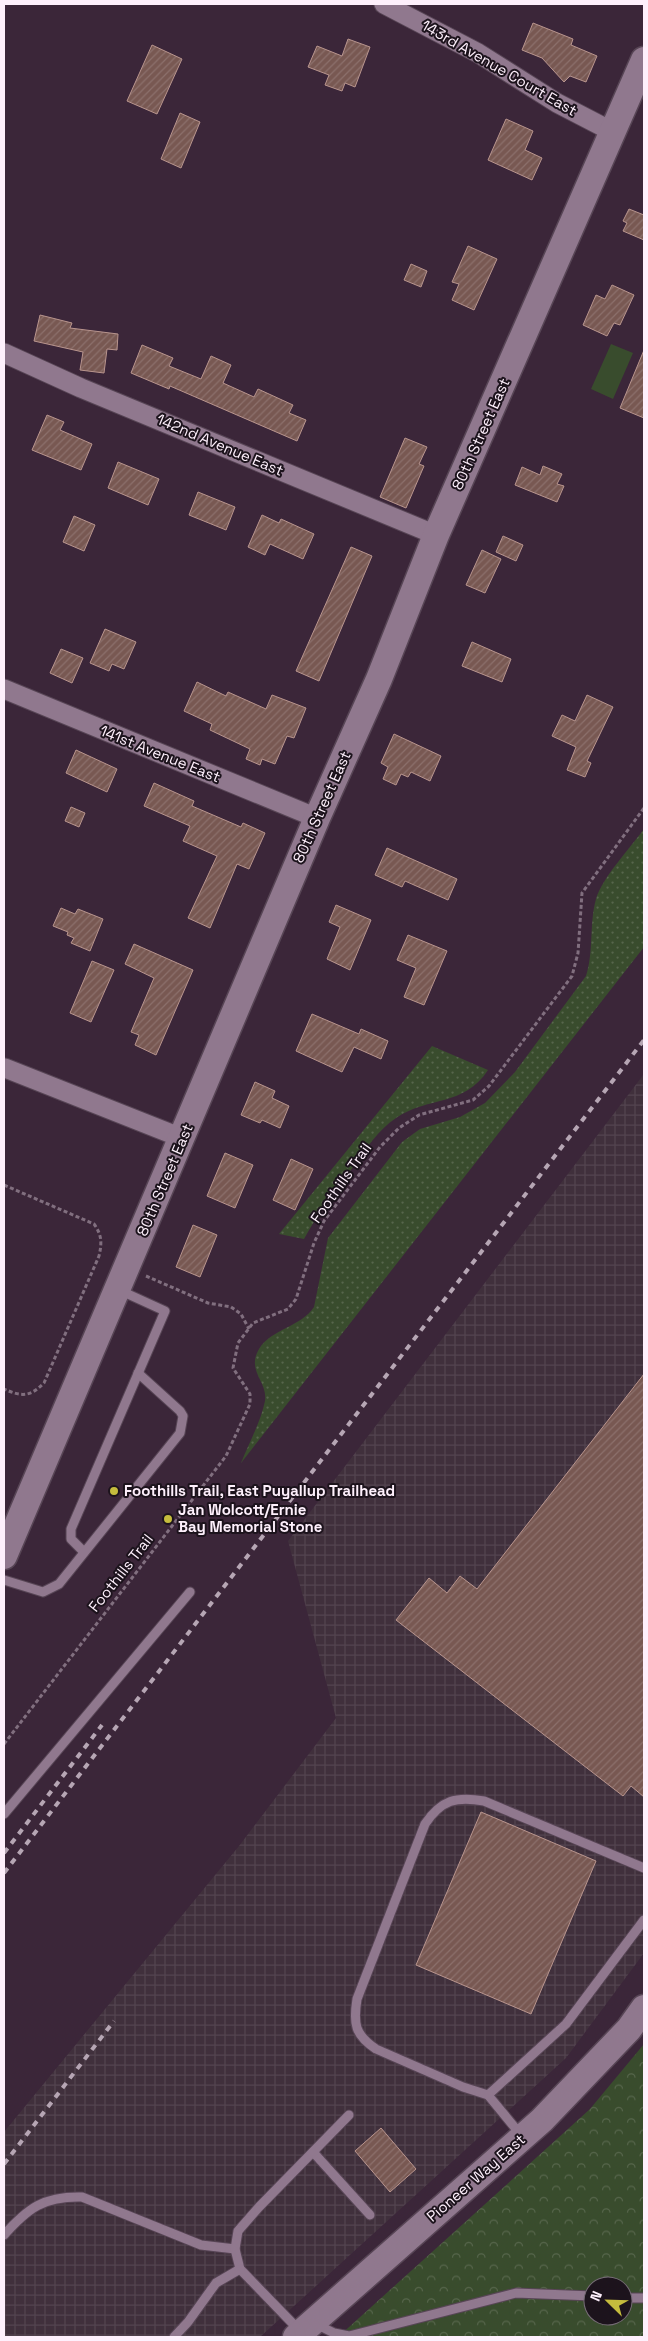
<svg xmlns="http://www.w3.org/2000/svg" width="648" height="2341" font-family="'Space Grotesk',sans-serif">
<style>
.industrial{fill:url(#industrial-grid)}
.green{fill:url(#green-dots)}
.forest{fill:url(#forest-crowns);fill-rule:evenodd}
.pitch{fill:#394c2d}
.building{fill:url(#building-hatch);stroke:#b9958e}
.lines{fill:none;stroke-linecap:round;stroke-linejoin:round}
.lane-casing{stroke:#574555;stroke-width:11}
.street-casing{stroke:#574555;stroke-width:21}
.secondary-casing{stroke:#574555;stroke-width:29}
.path{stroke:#816f7f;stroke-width:3;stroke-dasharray:4 2.5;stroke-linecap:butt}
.lane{stroke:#90788e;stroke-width:9}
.street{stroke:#90788e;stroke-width:19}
.secondary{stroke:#90788e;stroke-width:26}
.rail{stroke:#b6a6b4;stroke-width:4;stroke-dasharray:6 6;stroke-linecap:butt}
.poi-dot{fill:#c5bc3d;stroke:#1c131c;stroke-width:2}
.labels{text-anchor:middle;stroke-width:4;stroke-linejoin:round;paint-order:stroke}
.street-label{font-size:15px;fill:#fef0fc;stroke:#1c131c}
.poi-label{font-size:15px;font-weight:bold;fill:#fef0fc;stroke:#1c131c;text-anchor:start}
</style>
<defs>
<pattern id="industrial-grid" width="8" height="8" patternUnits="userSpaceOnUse" patternTransform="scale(1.25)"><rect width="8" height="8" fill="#40303c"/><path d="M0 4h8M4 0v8" fill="none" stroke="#53444f"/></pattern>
<pattern id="green-dots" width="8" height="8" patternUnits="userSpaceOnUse" patternTransform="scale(1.25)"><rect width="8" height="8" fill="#394c2d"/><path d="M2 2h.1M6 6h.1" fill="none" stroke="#57664c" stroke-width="1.8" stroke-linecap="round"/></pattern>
<pattern id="forest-crowns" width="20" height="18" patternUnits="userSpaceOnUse" patternTransform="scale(1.25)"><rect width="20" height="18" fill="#394c2d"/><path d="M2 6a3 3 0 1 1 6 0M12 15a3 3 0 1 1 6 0" fill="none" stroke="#57664c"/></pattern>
<pattern id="building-hatch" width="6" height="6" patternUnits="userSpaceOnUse" patternTransform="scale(1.25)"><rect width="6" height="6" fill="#785852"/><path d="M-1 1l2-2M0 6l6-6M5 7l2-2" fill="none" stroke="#8c706c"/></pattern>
</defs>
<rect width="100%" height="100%" fill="#3b2639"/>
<path class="industrial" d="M644 1074V1953L566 2058 260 2337H4V2132L239 1846 336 1718 288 1541Z"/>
<g class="green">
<path d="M644 829V947L241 1463C249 1443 261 1421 265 1401 268 1381 246 1371 259 1349 271 1329 301 1327 314 1307L328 1238 402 1142 420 1129 460 1117 485 1103 515 1072 586 976C594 952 589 924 596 899 602 878 631 847 644 829Z"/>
<path d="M432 1046 488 1070C464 1107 428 1096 396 1118 378 1130 366 1149 353 1167 336 1190 318 1213 304 1239L279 1234Z"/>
</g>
<path class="forest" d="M644 2044V2337H338L590 2109ZM593 2286H623V2316H593Z"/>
<path class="pitch" d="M611 344 633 353 613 399 591 389Z"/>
<g class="building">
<path d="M533 23 573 39 571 45 597 56 586 82 570 76 564 82 542 58 522 50Z"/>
<path d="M348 39 370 47 355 87 345 83 342 91 325 85 329 75 308 67 317 46 342 56Z"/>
<path d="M152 45 182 59 157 114 127 101Z"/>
<path d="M180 113 200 122 181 168 161 159Z"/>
<path d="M506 119 533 131 525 150 542 158 532 180 488 160Z"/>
<path d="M629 209 644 215V240L623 231 627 223 623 221Z"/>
<path d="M468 246 497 259 474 310 452 300 459 284 452 282Z"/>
<path d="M411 264 427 271 421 287 404 280Z"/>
<path d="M612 285 634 295 620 325 614 323 607 336 583 325 596 295 605 299Z"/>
<path d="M40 315 72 323 70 328 118 334 117 350 107 349 104 373 80 370 83 352 34 341Z"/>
<path d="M142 345 173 358 169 366 201 379 211 356 231 365 223 383 254 397 258 389 293 405 289 413 306 420 297 441 170 386 169 389 131 373Z"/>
<path d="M644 350V418L620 408Z"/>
<path d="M47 415 64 422 60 430 92 444 81 470 32 450Z"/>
<path d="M405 438 427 447 419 464 424 466 406 508 380 497Z"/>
<path d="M118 462 159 479 148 505 108 488Z"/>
<path d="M543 466 562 474 557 484 564 486 557 502 515 485 522 467 540 475Z"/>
<path d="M198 492 235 507 226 530 189 515Z"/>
<path d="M262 515 279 523 281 519 314 534 303 559 270 544 265 555 248 547Z"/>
<path d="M74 516 95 525 84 551 63 542Z"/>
<path d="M503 536 523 545 516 561 496 552Z"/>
<path d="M351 547 372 556 319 681 296 671Z"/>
<path d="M482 550 501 559 485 593 466 585Z"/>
<path d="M105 629 136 642 124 669 112 664 109 671 90 663Z"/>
<path d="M472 642 511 659 502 682 462 666Z"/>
<path d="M61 649 83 658 72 683 50 673Z"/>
<path d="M197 682 226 696 228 692 266 709 272 695 306 708 294 738 287 736 275 764 262 759 260 765 246 759 250 749 210 730 212 724 184 711Z"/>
<path d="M587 695 613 707 587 761 591 763 585 777 567 770 576 747 552 736 562 715 575 721Z"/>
<path d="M394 734 441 756 430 781 411 772 408 777 401 774 396 785 383 779 388 767 381 763Z"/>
<path d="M76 750 117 769 107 792 66 773Z"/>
<path d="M154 783 194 801 192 806 241 827 243 823 265 833 249 869 237 864 210 928 188 918 217 856 183 841 190 826 144 806Z"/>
<path d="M71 807 85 813 79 827 65 821Z"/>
<path d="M387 848 457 879 448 900 405 881 402 887 375 875Z"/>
<path d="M336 905 371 920 350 970 327 959 340 927 329 922Z"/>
<path d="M61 908 75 914 78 909 103 919 90 951 71 943 74 938 67 935 68 932 53 926Z"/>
<path d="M408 935 447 951 424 1005 404 997 416 968 397 960Z"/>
<path d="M134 944 193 970 156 1055 135 1045 139 1035 131 1032 154 978 125 964Z"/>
<path d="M92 961 114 970 91 1022 70 1013Z"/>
<path d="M312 1014 359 1034 361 1029 388 1041 381 1059 354 1047 342 1072 296 1051Z"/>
<path d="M255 1082 275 1091 272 1098 289 1106 280 1128 262 1120 260 1123 241 1115Z"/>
<path d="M225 1153 253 1165 235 1208 207 1196Z"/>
<path d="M291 1159 313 1169 295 1210 273 1200Z"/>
<path d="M193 1225 217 1235 200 1277 176 1267Z"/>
<path d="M644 1374V1797L631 1786 623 1796 396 1620 429 1578 447 1593 460 1576 477 1589Z"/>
<path d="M481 1812 596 1861 531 2014 416 1965Z"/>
<path d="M381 2128 416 2169 390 2192 355 2151Z"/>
</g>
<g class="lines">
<g class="lane-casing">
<g id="lane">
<path d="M84 1552 71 1539V1529L165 1311 119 1290"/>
<path d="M4 1580 43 1592 59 1584 180 1433 183 1416 180 1411 138 1373"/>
<path d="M4 1814 190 1592"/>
<path d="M488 2095 566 2024 644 1920"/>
<path d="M521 2135 488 2095 463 2087 376 2049C355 2035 353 2024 357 1999L425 1824C441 1800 456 1796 484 1801L644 1868"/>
<path d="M313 2152 370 2215"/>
<path d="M4 2235C28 2208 44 2196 82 2197L201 2245 235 2249"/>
<path d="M623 2298H644"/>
<path d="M314 2323 334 2333 349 2336 516 2293 593 2296"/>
<path d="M299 2330 240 2269 235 2249 238 2231 259 2207 349 2115"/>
<path d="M174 2337 188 2322 216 2283 240 2269"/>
</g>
</g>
<g class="street-casing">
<g id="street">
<path d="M384 4 478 53 557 103 613 132"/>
<path d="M4 353 81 388 436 535"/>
<path d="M4 689 317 818"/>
<path d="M5 1068 182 1138"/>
</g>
</g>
<g class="secondary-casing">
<g id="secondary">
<path d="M4 1556 317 818 379 679 436 535 644 60"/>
<path d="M296 2337 542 2120 629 2029 644 2008"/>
</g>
</g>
<g class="path">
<path d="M4 1185 94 1224C102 1235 102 1243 99 1256L44 1383C30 1397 22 1397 4 1389"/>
<path d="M146 1276 208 1303 231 1307 241 1314 249 1329"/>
<path d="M4 1744 226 1456 250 1404V1394L233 1368 238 1343 253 1323 288 1309 296 1299 314 1243 324 1221 380 1147 399 1128 419 1115 473 1100 489 1086 572 976 578 953 582 893 644 808"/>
</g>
<use href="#lane" class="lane"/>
<use href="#street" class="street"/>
<use href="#secondary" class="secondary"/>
<g class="rail">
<path d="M4 1853 102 1725"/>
<path d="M4 1873 644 1040"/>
<path d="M4 2164 114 2021"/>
</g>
</g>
<g class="poi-dot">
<circle cx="114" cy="1491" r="5"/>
<circle cx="168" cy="1519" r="5"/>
</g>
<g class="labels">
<g class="street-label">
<text transform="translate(499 68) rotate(30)" y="5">143rd Avenue Court East</text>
<text transform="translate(481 434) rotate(-66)" y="5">80th Street East</text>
<text transform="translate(220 445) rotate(23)" y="5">142nd Avenue East</text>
<text transform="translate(160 754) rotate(22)" y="5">141st Avenue East</text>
<text transform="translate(322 807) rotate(-66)" y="5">80th Street East</text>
<text transform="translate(165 1180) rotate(-67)" y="5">80th Street East</text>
<text transform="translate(341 1183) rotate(-55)" y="5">Foothills Trail</text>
<text transform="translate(121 1573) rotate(-52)" y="5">Foothills Trail</text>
<text transform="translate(476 2178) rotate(-41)" y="5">Pioneer Way East</text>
</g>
<g class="poi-label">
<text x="124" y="1496">Foothills Trail, East Puyallup Trailhead</text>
<text x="178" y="1515">Jan Wolcott/Ernie<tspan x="178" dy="17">Bay Memorial Stone</tspan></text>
</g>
</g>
<rect width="648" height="2341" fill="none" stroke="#fef0fc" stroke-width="10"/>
<g transform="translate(608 2301) rotate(293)"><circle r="24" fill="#1c131c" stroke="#766b76"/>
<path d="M0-4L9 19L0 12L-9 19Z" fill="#c5bc3d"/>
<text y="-8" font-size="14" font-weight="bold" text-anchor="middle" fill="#fef0fc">N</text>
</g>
</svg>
